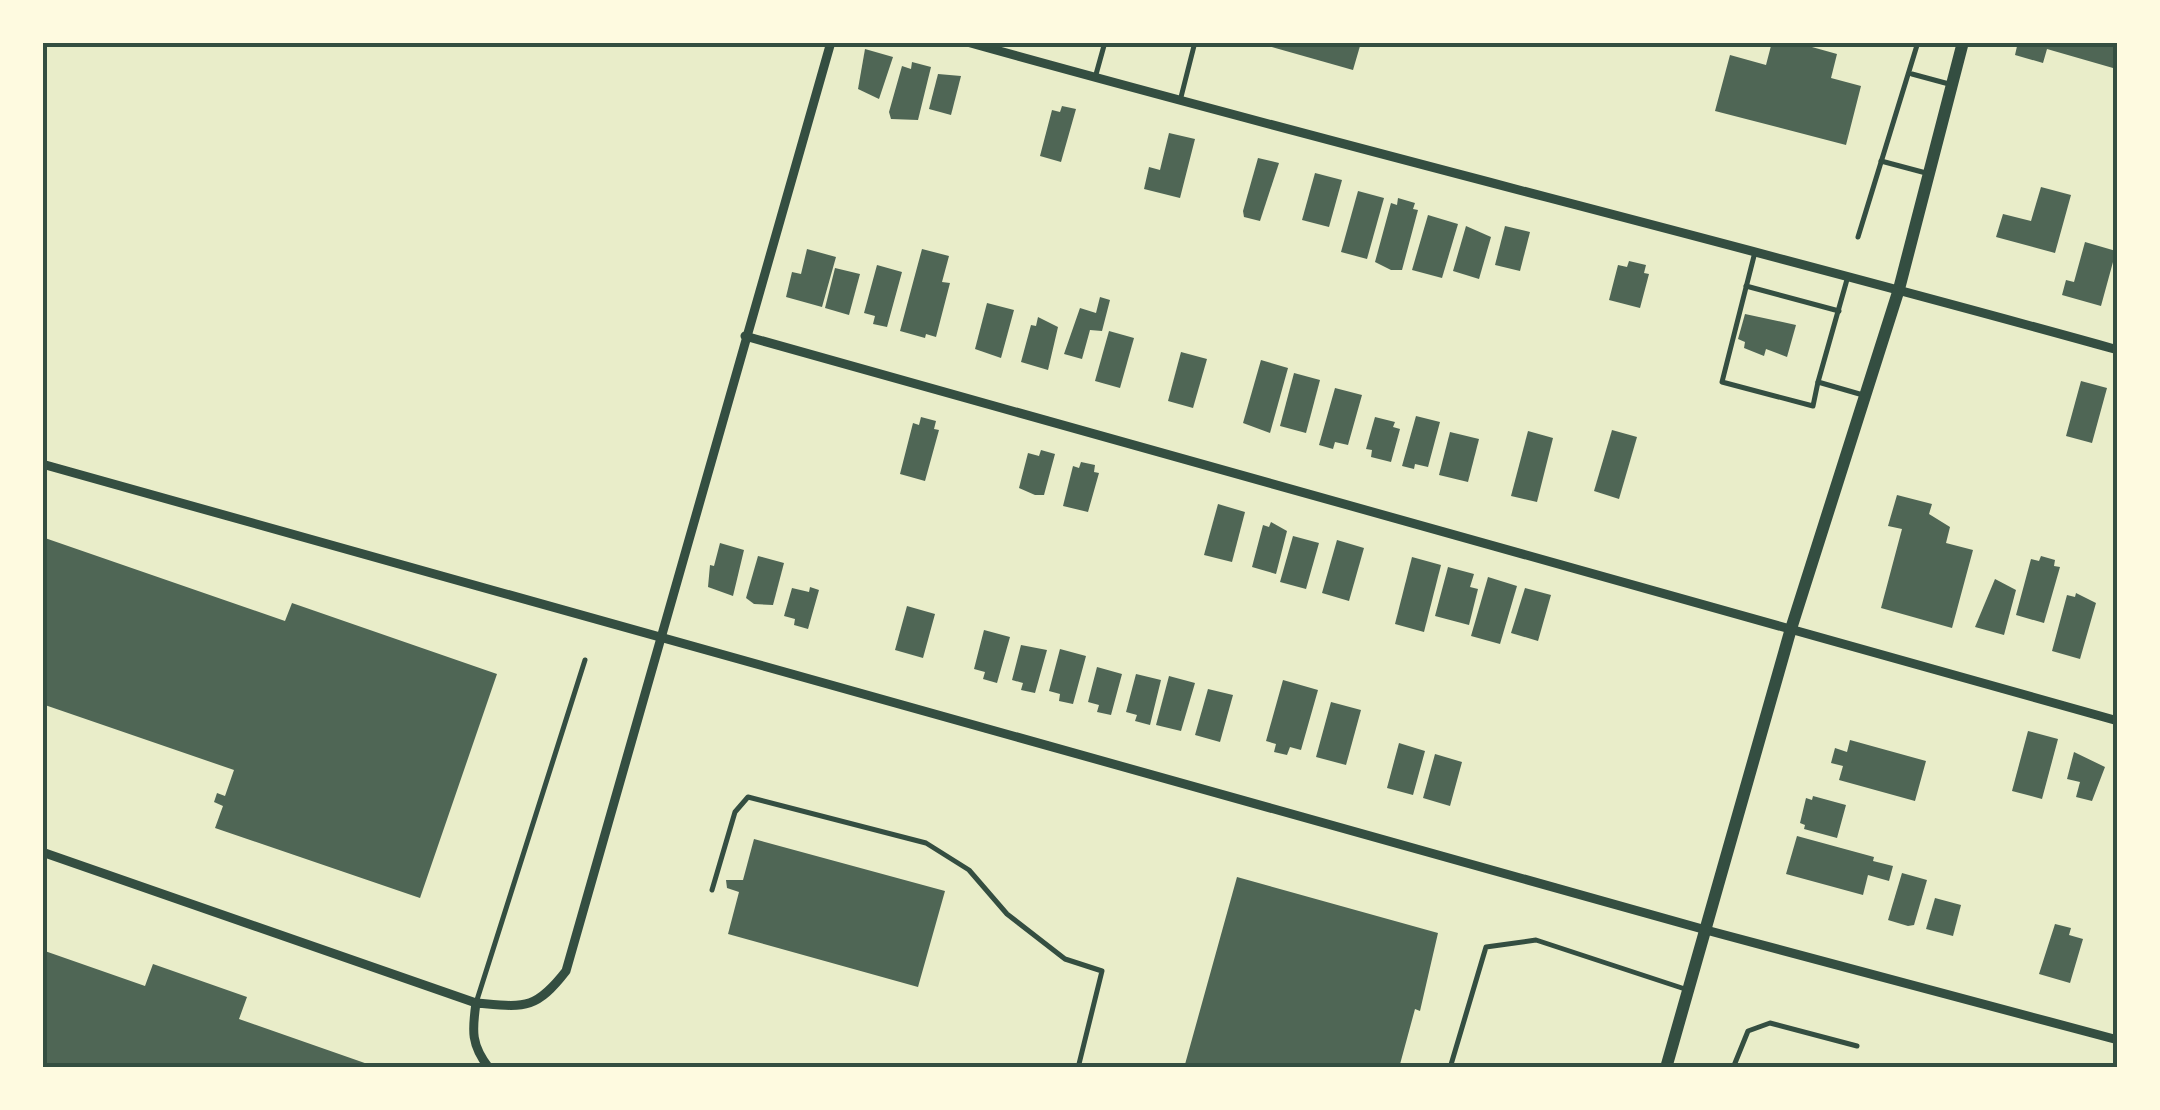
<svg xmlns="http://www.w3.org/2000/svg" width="2160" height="1110" font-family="Poppins,sans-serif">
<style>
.building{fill:#4f6655}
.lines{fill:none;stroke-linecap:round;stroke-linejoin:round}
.service{stroke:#344e41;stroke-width:5}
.minor{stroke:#344e41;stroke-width:9}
.secondary{stroke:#344e41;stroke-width:12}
.neatline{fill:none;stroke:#344e41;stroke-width:4}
</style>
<rect width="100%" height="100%" fill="#e9edc9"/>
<g class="building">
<path d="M1269 42H1346L1360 46 1353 70 1268 46Z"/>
<path d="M1772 42H1794L1837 54 1831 78 1861 86 1846 145 1715 111 1730 55 1766 65Z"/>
<path d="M2018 42H2118V51L2113 68 2047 49 2043 63 2015 55Z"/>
<path d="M865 49 893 57 879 99 858 89Z"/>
<path d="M912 62 931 67 918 120 891 119 889 112 902 66 911 69Z"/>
<path d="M938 74 961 76 951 115 929 109Z"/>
<path d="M1062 106 1076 109 1061 162 1040 156 1052 110 1060 112Z"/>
<path d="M1169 133 1195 139 1180 198 1144 189 1149 167 1160 170Z"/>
<path d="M1258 158 1279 163 1260 221 1244 217 1243 211Z"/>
<path d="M1315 173 1342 180 1329 227 1302 220Z"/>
<path d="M2041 187 2071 195 2055 253 1996 237 2003 214 2031 221Z"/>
<path d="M1358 191 1384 198 1367 259 1341 252Z"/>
<path d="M1398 198 1415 203 1413 209 1418 210 1402 270H1391L1375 262 1391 203 1397 205Z"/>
<path d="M1428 215 1458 224 1442 278 1412 270Z"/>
<path d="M1466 226 1491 237 1479 279 1453 271Z"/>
<path d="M1505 226 1530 232 1520 271 1495 265Z"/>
<path d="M2085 242 2116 251 2101 306 2062 295 2066 280 2074 282Z"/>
<path d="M807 249 836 257 822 307 786 297 792 272 801 274Z"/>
<path d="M922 249 949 256 942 282 950 283 936 337 926 334 925 338 900 331Z"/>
<path d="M1629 261 1646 265 1644 273 1649 274 1640 308 1609 300 1618 265 1627 267Z"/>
<path d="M877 265 902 272 887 327 873 324 875 316 864 313Z"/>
<path d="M835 268 860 274 849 315 825 308Z"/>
<path d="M1100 297 1110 300 1102 331 1090 330 1082 359 1064 354 1080 308 1096 313Z"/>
<path d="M987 303 1014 310 1001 358 975 349Z"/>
<path d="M1745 314 1796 325 1787 357 1766 349 1764 356 1744 348 1745 342 1738 339Z"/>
<path d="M1038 317 1058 327 1048 370 1021 362 1031 325 1036 326Z"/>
<path d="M1109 331 1134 338 1120 388 1095 381Z"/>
<path d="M1181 352 1207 359 1193 408 1168 401Z"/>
<path d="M1261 360 1288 368 1270 433 1243 423Z"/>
<path d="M1294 373 1320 380 1306 433 1280 426Z"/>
<path d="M2081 381 2107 388 2092 443 2066 436Z"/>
<path d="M1335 388 1362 395 1348 445 1335 442 1333 449 1319 445Z"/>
<path d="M1416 416 1440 422 1428 467 1415 464 1414 469 1402 466Z"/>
<path d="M921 417 936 421 934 429 939 430 925 481 900 474 913 423 919 425Z"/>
<path d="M1375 417 1395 422 1393 427 1400 429 1391 462 1371 457 1372 450 1366 449Z"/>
<path d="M1612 430 1637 437 1619 499 1594 491Z"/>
<path d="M1528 431 1553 438 1537 502 1511 496Z"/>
<path d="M1450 432 1479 439 1468 482 1439 475Z"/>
<path d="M1041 450 1055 454 1044 495H1035L1019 488 1028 453 1039 456Z"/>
<path d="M1081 462 1095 465 1094 472 1099 473 1088 512 1063 506 1073 466 1079 468Z"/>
<path d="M1897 495 1932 504 1929 514 1950 527 1946 543 1973 550 1952 628 1881 608 1902 529 1888 526Z"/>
<path d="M1218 504 1245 512 1232 562 1204 555Z"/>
<path d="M1271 522 1287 531 1276 574 1252 567 1263 525 1269 527Z"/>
<path d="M1293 536 1319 543 1306 589 1280 582Z"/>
<path d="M42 537 285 621 292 603 497 674 420 898 215 828 223 806 214 802 217 793 225 796 234 770 42 704Z"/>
<path d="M1337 540 1364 548 1349 601 1322 593Z"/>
<path d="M720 543 744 550 733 596 708 587 710 565 714 566Z"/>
<path d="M758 556 784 563 773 605 754 604 746 598Z"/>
<path d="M2041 556 2055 560 2054 566 2060 567 2044 623 2016 615 2031 559 2039 561Z"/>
<path d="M1412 557 1441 565 1424 632 1395 624Z"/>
<path d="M1448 567 1474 574 1470 587 1478 589 1469 625 1435 616Z"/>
<path d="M1488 577 1517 586 1500 644 1471 636Z"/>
<path d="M1995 579 2016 590 2004 635 1975 627Z"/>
<path d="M810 587 819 590 808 629 794 625 795 619 784 616 792 588 809 592Z"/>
<path d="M1525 588 1551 595 1538 641 1511 633Z"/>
<path d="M2076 593 2096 603 2080 659 2052 651 2067 595 2075 597Z"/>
<path d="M907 606 935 614 923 658 895 650Z"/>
<path d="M984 630 1010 637 997 683 983 679 985 672 974 669Z"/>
<path d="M1021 645 1047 650 1035 693 1021 690 1023 683 1012 680Z"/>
<path d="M1060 649 1086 656 1073 704 1059 701 1060 694 1049 691Z"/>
<path d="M1097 667 1122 674 1111 715 1097 712 1099 705 1088 702Z"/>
<path d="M1136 674 1161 680 1150 725 1135 721 1137 715 1126 712Z"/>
<path d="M1169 676 1195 683 1181 731 1156 725Z"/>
<path d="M1283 680 1318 690 1301 750 1290 747 1287 755 1274 752 1276 744 1266 741Z"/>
<path d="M1208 689 1233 695 1220 742 1195 735Z"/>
<path d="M1331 702 1361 710 1346 765 1316 757Z"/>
<path d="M2028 731 2058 739 2042 799 2012 791Z"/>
<path d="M1850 740 1926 761 1915 801 1839 780 1843 766 1831 763 1835 748 1847 752Z"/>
<path d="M1399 743 1425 751 1413 795 1387 788Z"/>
<path d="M2074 752 2105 767 2092 801 2076 797 2080 782 2067 779Z"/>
<path d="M1435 754 1462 762 1450 806 1423 798Z"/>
<path d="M1813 796 1846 805 1837 838 1804 829 1805 825 1800 823 1806 798 1812 800Z"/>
<path d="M1797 836 1874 857 1873 861 1893 866 1889 881 1868 875 1863 895 1786 874Z"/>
<path d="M754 839 945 891 918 987 728 934 739 892 727 888 726 880H743Z"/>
<path d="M1902 873 1927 880 1914 925 1908 926 1888 920Z"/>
<path d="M1237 877 1438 933 1420 1011 1415 1009 1399 1068H1184Z"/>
<path d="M1935 898 1961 905 1953 936 1926 929Z"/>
<path d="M2055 924 2071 928 2069 935 2083 939 2070 983 2039 974Z"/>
<path d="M42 950 145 986 153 964 247 997 239 1019 379 1068H42Z"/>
</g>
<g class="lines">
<g class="service">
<path d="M1912 74 1949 84"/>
<path d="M1095 78 1105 42"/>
<path d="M1180 101 1195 42"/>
<path d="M1881 161 1926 173"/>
<path d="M1858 237 1918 42"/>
<path d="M1755 252 1722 382 1813 406 1818 382 1863 395"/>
<path d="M1746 286 1839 311"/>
<path d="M1818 382 1848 276"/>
<path d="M712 890 735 812 748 797 926 843 969 870 1007 914 1065 959 1102 971 1078 1068"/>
<path d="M476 1003 585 660"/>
<path d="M1450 1068 1486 947 1536 940 1688 990"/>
<path d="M1733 1068 1748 1031 1770 1023 1857 1046"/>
</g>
<g class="minor">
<path d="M967 42C1349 149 1735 243 2118 350"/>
<path d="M745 336 2118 721"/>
<path d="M42 464 1706 930 2118 1040"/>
<path d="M42 852 476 1003"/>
<path d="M489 1068C471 1045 472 1031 476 1003 524 1007 535 1011 566 971L831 42"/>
</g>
<path class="secondary" d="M1666 1068 1790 632 1899 289 1963 42"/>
</g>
<rect width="2160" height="1110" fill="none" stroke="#fefae0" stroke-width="90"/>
<rect x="45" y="45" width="2070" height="1020" class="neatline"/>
</svg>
